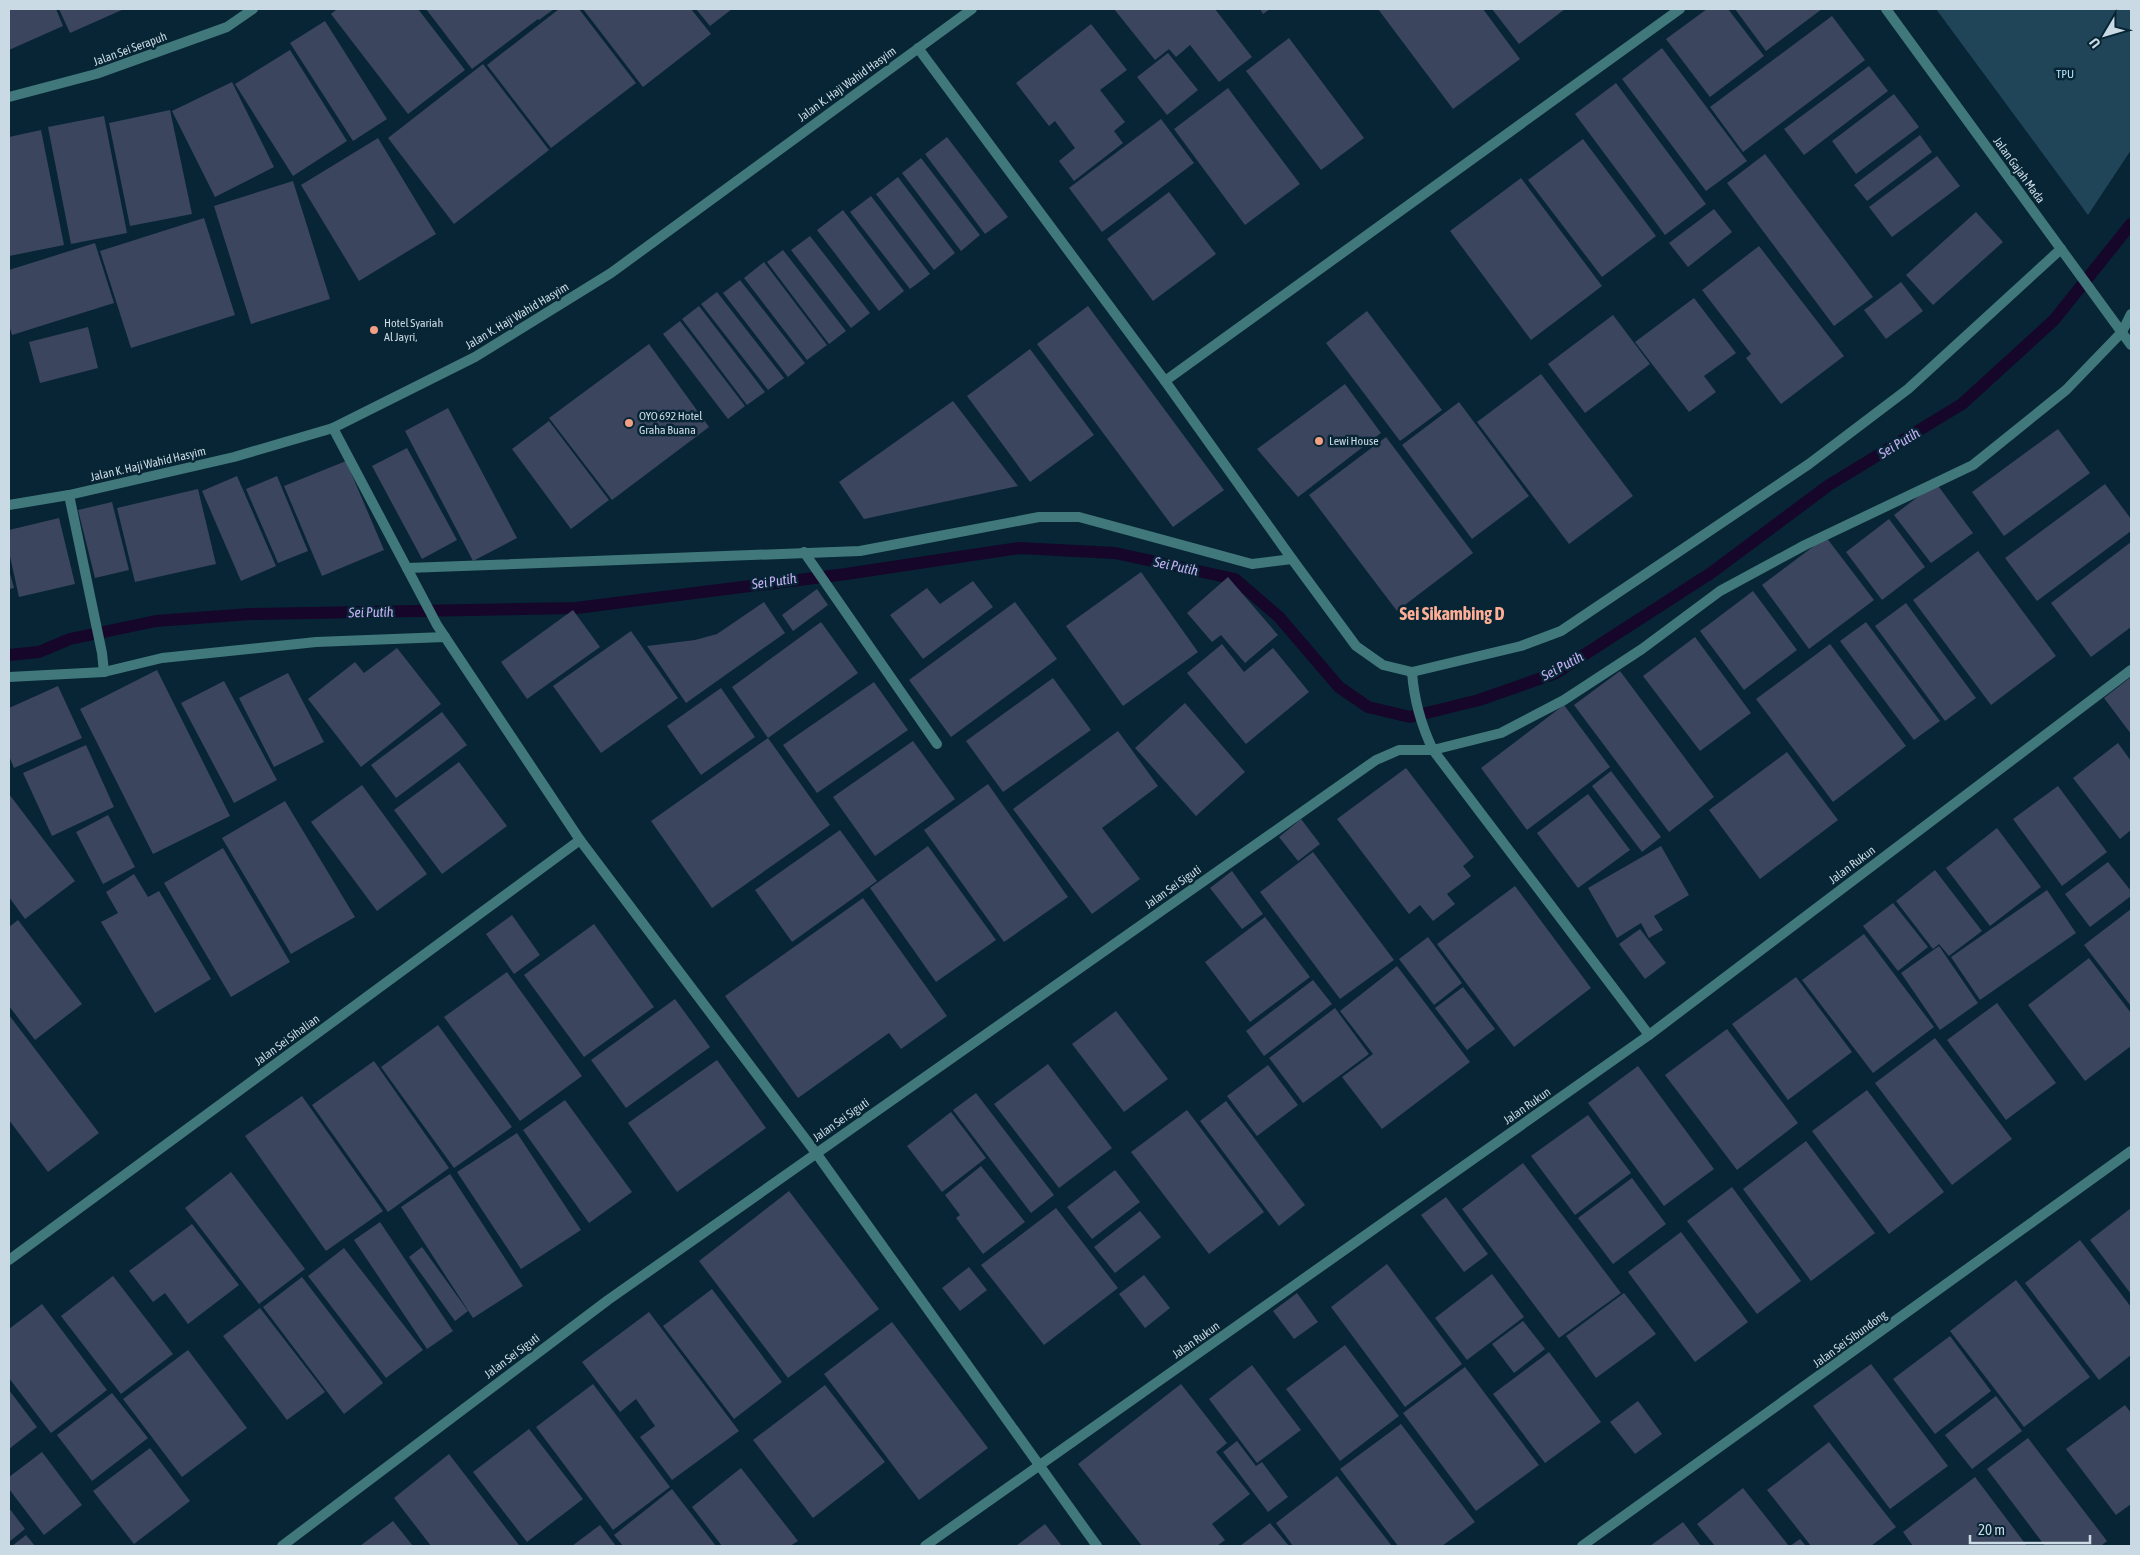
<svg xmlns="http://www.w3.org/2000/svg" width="2140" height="1555" font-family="'Asap Condensed',sans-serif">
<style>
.green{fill:#204558}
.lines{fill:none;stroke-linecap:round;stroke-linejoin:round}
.stream{stroke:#16062a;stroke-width:12}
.building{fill:#3b455e}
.minor{stroke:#41787c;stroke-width:10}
.tertiary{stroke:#41787c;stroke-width:10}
.poi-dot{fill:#f39f84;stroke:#072534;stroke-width:2}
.labels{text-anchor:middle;stroke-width:5;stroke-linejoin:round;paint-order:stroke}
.street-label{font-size:12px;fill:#cadae4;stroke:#072534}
.park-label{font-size:12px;fill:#b2dffa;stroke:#072534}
.poi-label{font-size:12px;fill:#cadae4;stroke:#072534;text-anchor:start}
.water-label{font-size:14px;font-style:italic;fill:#c8b0f6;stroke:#072534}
.district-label{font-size:18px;font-weight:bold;fill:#fdae94;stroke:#072534}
</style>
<rect width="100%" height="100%" fill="#072534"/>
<path class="green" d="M1936 9H2131V150L2088 215Z"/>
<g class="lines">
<path class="stream" d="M9 655 39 652 70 639 156 621 250 614 576 608 846 574 1019 548 1115 553 1235 579 1279 617 1339 687 1368 707 1410 717 1479 700 1556 673 1711 573 1829 485 1962 404 2054 320 2131 224"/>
</g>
<g class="building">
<path d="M9 9H56L63 26 9 50Z"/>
<path d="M59 9H124L70 33Z"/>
<path d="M337 9H418L465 70 408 114 331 14Z"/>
<path d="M426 9H554L539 20 538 19 472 69Z"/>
<path d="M559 9H579L636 83 551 148 487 65Z"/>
<path d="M583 9H691L711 34 643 87Z"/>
<path d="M696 9H732L710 26Z"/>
<path d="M1114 9H1215L1252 57 1219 82 1190 45 1176 57 1169 49 1155 60Z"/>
<path d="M1260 9H1270L1263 14Z"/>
<path d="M1378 9H1483L1520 59 1453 109Z"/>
<path d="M1492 9H1565L1519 44Z"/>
<path d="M1707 9H1728L1764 56 1710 97 1666 39Z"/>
<path d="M1735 9H1822L1766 51Z"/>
<path d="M1832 16 1865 60 1743 152 1710 107Z"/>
<path d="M325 21 387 119 353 141 290 43Z"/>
<path d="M1091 24 1127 70 1100 90 1125 122 1114 131 1123 143 1074 181 1059 161 1075 148 1055 121 1049 126 1016 83Z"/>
<path d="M1289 38 1364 138 1321 170 1246 71Z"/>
<path d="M1662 48 1747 161 1706 191 1622 79Z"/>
<path d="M290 50 347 141 293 176 235 84Z"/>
<path d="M1168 53 1198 90 1167 115 1137 77Z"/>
<path d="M483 64 549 150 454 224 388 138Z"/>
<path d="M1869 66 1888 91 1804 155 1784 129Z"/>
<path d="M232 82 274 167 215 197 172 111Z"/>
<path d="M1616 83 1706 204 1665 235 1575 114Z"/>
<path d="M1228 88 1300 184 1245 225 1174 129Z"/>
<path d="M1894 94 1919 127 1856 174 1832 141Z"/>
<path d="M170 110 192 214 130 226 109 123Z"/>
<path d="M104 116 127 233 71 244 48 127Z"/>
<path d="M1161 119 1194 163 1102 232 1069 188Z"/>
<path d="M41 130 64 245 9 256V137Z"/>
<path d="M1920 135 1932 152 1867 201 1854 185Z"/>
<path d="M947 137 1008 217 985 234 925 154Z"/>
<path d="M378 138 436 234 359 281 301 185Z"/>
<path d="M1583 139 1656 236 1602 277 1528 180Z"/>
<path d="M1765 154 1873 297 1834 326 1727 183Z"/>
<path d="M1937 156 1960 186 1892 237 1869 207Z"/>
<path d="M921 158 980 235 961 251 902 173Z"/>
<path d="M898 177 955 253 934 270 876 194Z"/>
<path d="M1521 178 1602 286 1531 340 1450 231Z"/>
<path d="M293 181 330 299 251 324 214 206Z"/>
<path d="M1169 192 1216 254 1153 301 1107 239Z"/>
<path d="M871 196 930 274 910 289 850 212Z"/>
<path d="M1714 209 1732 232 1688 267 1669 243Z"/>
<path d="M843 210 904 291 879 311 817 230Z"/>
<path d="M1976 212 2003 242 1933 305 1906 275Z"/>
<path d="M204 218 235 315 131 348 100 251Z"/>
<path d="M810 236 870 313 851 328 791 250Z"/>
<path d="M95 243 114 303 12 335 9 325V270Z"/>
<path d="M1759 246 1844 356 1781 404 1746 358 1751 354 1702 290Z"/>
<path d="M783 250 846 331 829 344 767 262Z"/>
<path d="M764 262 827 345 807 360 744 278Z"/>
<path d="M740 280 805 363 788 377 723 293Z"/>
<path d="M1901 282 1923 311 1886 339 1864 310Z"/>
<path d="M717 292 784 378 768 390 701 304Z"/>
<path d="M1694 298 1736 353 1704 376 1716 392 1689 412 1635 342Z"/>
<path d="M699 306 765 392 747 405 682 319Z"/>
<path d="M1088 306 1224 490 1173 527 1037 344Z"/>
<path d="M1367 311 1442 410 1400 441 1326 343Z"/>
<path d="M1613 315 1650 364 1585 413 1548 364Z"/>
<path d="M680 321 745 406 728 419 663 334Z"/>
<path d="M88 327 98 368 40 383 29 342Z"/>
<path d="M649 344 709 427 612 500 549 418Z"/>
<path d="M1030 349 1094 435 1030 482 967 396Z"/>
<path d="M1541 374 1633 496 1569 544 1477 422Z"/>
<path d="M1345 384 1381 433 1298 497 1257 449Z"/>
<path d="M953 401 1018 486 864 519 839 482Z"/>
<path d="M1459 402 1529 496 1472 539 1402 445Z"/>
<path d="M448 408 517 538 473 561 405 431Z"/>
<path d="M549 421 609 500 571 529 512 449Z"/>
<path d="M2058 429 2090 473 2004 536 1972 492Z"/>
<path d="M1386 437 1473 553 1397 611 1309 495Z"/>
<path d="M407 448 457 540 422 559 372 466Z"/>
<path d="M346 461 384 550 322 576 284 486Z"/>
<path d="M237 476 276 566 241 581 202 491Z"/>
<path d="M277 476 308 551 278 563 246 489Z"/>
<path d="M1936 483 1973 533 1931 563 1894 515Z"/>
<path d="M2105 484 2131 519V531L2037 601 2005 558Z"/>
<path d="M198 489 216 564 135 582 117 508Z"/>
<path d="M112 502 129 570 95 578 78 510Z"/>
<path d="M59 518 75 584 19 597 9 552V530Z"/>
<path d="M1889 519 1925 567 1882 600 1846 552Z"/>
<path d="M1826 537 1874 600 1809 649 1762 585Z"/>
<path d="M2131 542V627L2091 657 2051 603Z"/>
<path d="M1978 551 2056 656 1991 705 1913 600Z"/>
<path d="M9 570 14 588 9 589Z"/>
<path d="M1141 572 1198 652 1123 706 1066 626Z"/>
<path d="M1228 577 1278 635 1245 663 1221 635 1212 642 1187 613Z"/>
<path d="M973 581 993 607 923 659 890 615 927 588 940 604Z"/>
<path d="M817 589 828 605 793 631 782 615Z"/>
<path d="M1753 591 1797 650 1744 690 1700 631Z"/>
<path d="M764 602 785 633 686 703 647 646 695 640 717 634Z"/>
<path d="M1015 602 1057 659 951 737 909 680Z"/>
<path d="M1906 603 1976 698 1945 721 1875 626Z"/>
<path d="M573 610 600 647 527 699 501 662Z"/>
<path d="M821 622 858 673 768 738 830 825 712 908 651 821 768 738 732 687Z"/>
<path d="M1866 622 1940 721 1914 740 1840 641Z"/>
<path d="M631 631 678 698 601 753 553 686Z"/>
<path d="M1695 637 1751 713 1700 751 1643 676Z"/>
<path d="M1222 644 1244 672 1273 648 1309 692 1246 744 1187 673Z"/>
<path d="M1830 644 1906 746 1833 802 1756 699Z"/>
<path d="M397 648 441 704 361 767 308 699 355 662 364 673Z"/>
<path d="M157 670 230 816 153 854 80 709Z"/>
<path d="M1620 671 1714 797 1669 832 1574 705Z"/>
<path d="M288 673 324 742 274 767 239 698Z"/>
<path d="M2131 677V734L2104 698Z"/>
<path d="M1053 678 1091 730 1003 792 966 741Z"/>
<path d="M224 681 277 780 234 803 181 703Z"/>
<path d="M874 682 908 730 817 793 783 745Z"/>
<path d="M58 686 82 738 14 768 9 756V708Z"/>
<path d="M721 688 755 737 701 775 667 726Z"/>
<path d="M1185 703 1245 772 1196 816 1135 748Z"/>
<path d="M1564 705 1610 767 1527 830 1481 768Z"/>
<path d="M442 712 467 745 396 798 371 765Z"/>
<path d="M1118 731 1158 786 1102 828 1140 879 1092 914 1013 809Z"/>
<path d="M913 741 955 799 875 856 833 797Z"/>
<path d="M2118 743 2131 761V830L2120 839 2073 778Z"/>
<path d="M86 745 114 807 52 836 23 773Z"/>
<path d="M1787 752 1838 820 1760 879 1709 810Z"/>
<path d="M459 762 507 826 442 874 394 810Z"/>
<path d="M1406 768 1474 857 1463 866 1471 876 1447 894 1455 904 1433 921 1420 905 1409 914 1337 819Z"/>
<path d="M1611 771 1661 837 1642 852 1592 786Z"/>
<path d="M988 784 1068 897 1004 942 924 830Z"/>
<path d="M362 785 427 874 377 911 311 822Z"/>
<path d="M2058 786 2107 852 2062 886 2013 819Z"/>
<path d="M9 794 75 881 25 919 9 897Z"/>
<path d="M1588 794 1630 850 1578 888 1537 833Z"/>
<path d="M285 801 355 917 291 954 222 838Z"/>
<path d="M108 815 135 867 103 884 76 832Z"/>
<path d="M1301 819 1320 844 1298 861 1279 837Z"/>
<path d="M1997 828 2041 887 1990 926 1946 868Z"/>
<path d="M840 830 877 881 792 942 755 890Z"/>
<path d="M928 846 996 940 936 982 870 888Z"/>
<path d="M1661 846 1689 895 1654 916 1663 930 1649 938 1641 923 1617 938 1588 888Z"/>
<path d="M223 848 290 962 231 997 164 883Z"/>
<path d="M1313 852 1394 960 1340 999 1260 892Z"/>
<path d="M2108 862 2131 891V896L2090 927 2065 894Z"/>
<path d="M1935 870 1982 931 1949 956 1939 944 1933 949 1896 901Z"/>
<path d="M1232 871 1263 914 1242 929 1210 888Z"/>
<path d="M134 874 148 897 159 891 211 979 155 1013 101 922 118 913 106 892Z"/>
<path d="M1515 886 1591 988 1514 1047 1437 944Z"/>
<path d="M2047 890 2076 933 1980 1000 1951 957Z"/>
<path d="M863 898 947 1016 901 1049 889 1033 798 1098 725 996Z"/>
<path d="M1893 903 1928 947 1898 971 1863 926Z"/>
<path d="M2131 909V1006L2084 945Z"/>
<path d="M512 915 540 955 514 974 486 934Z"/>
<path d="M1265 917 1310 977 1250 1022 1205 962Z"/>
<path d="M18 920 82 1004 35 1040 9 1006V927Z"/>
<path d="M594 924 654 1007 584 1057 524 975Z"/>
<path d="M1640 929 1666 963 1645 979 1619 944Z"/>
<path d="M1864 934 1934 1027 1873 1073 1802 980Z"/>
<path d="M1428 937 1462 983 1434 1005 1399 959Z"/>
<path d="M1939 946 1978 1003 1940 1030 1901 973Z"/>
<path d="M2089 958 2131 1013V1046L2085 1081 2028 1005Z"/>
<path d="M1397 966 1470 1062 1382 1129 1342 1077 1373 1054 1340 1011Z"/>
<path d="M507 972 582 1076 520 1121 444 1017Z"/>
<path d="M1796 977 1852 1052 1788 1100 1732 1024Z"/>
<path d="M1313 980 1332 1004 1264 1056 1246 1031Z"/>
<path d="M1463 987 1495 1029 1467 1050 1435 1008Z"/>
<path d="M675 999 710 1047 626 1108 591 1060Z"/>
<path d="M1997 1003 2056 1083 2006 1120 1947 1040Z"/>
<path d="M1335 1008 1369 1054 1303 1103 1269 1058Z"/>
<path d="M1116 1011 1168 1079 1124 1112 1072 1044Z"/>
<path d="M9 1015 99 1133 48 1172 9 1120Z"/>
<path d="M438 1025 512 1127 454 1168 381 1067Z"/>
<path d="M1727 1029 1798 1123 1737 1170 1665 1075Z"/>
<path d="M1935 1038 2012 1139 1952 1185 1875 1083Z"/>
<path d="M717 1060 766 1128 677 1192 628 1123Z"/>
<path d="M374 1061 449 1168 388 1212 312 1105Z"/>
<path d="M1048 1064 1112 1148 1059 1188 994 1104Z"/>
<path d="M1268 1065 1298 1105 1257 1136 1227 1096Z"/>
<path d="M1638 1066 1714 1169 1664 1206 1588 1103Z"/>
<path d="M1867 1090 1944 1192 1889 1234 1812 1131Z"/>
<path d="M976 1093 1054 1195 1031 1213 953 1110Z"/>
<path d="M302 1096 383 1211 326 1251 245 1136Z"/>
<path d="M565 1100 632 1192 589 1223 523 1130Z"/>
<path d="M1226 1101 1305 1205 1279 1226 1200 1121Z"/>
<path d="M1187 1110 1264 1212 1209 1254 1131 1152Z"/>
<path d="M951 1112 986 1158 942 1192 907 1146Z"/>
<path d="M1588 1115 1631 1173 1575 1215 1531 1156Z"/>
<path d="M517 1133 581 1230 521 1269 457 1172Z"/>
<path d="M1806 1141 1875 1233 1811 1281 1743 1189Z"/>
<path d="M1523 1163 1621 1293 1559 1338 1462 1209Z"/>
<path d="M981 1166 1025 1222 983 1254 956 1218 960 1215 945 1195Z"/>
<path d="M1115 1170 1140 1202 1092 1239 1067 1207Z"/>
<path d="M231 1172 305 1269 259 1304 185 1208Z"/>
<path d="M450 1174 523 1286 473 1318 401 1207Z"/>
<path d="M1632 1178 1666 1224 1613 1264 1578 1218Z"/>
<path d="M1732 1187 1801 1281 1757 1314 1687 1221Z"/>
<path d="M789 1191 879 1309 788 1378 699 1261Z"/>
<path d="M1446 1197 1488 1254 1464 1272 1421 1215Z"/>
<path d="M1056 1208 1118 1288 1044 1345 981 1265Z"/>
<path d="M2131 1208V1294L2090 1240Z"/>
<path d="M1140 1211 1161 1237 1115 1273 1094 1247Z"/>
<path d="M380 1222 453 1331 427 1349 354 1240Z"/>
<path d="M192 1224 239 1285 188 1324 165 1293 153 1302 129 1271Z"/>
<path d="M1681 1232 1748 1322 1695 1362 1628 1272Z"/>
<path d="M2080 1240 2131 1307V1355L2099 1380 2025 1283Z"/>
<path d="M422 1247 468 1311 455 1321 409 1257Z"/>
<path d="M344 1248 423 1350 386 1378 308 1276Z"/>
<path d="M1387 1264 1462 1364 1405 1407 1331 1307Z"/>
<path d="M969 1267 987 1290 960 1311 942 1288Z"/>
<path d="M1492 1274 1524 1317 1467 1360 1435 1318Z"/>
<path d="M1144 1275 1170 1308 1145 1328 1119 1294Z"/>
<path d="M113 1276 173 1354 121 1394 61 1316Z"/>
<path d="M302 1277 383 1383 344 1414 263 1307Z"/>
<path d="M2016 1280 2090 1377 2024 1427 1950 1331Z"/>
<path d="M712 1289 782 1382 734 1419 663 1326Z"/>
<path d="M1297 1293 1318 1322 1294 1339 1273 1311Z"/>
<path d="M1624 1293 1656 1334 1596 1378 1566 1336Z"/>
<path d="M42 1304 107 1390 51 1433 9 1378V1329Z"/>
<path d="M260 1308 325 1392 287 1420 223 1336Z"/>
<path d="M649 1312 739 1431 672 1480 640 1437 655 1426 636 1399 620 1412 582 1362Z"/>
<path d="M1523 1321 1545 1349 1514 1373 1492 1344Z"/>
<path d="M892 1322 988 1448 919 1500 824 1374Z"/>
<path d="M1950 1336 1991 1391 1935 1434 1893 1379Z"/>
<path d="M1345 1345 1399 1416 1340 1461 1286 1389Z"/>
<path d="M188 1350 247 1428 182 1477 123 1399Z"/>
<path d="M1549 1352 1601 1422 1545 1463 1493 1394Z"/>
<path d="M1871 1364 1948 1466 1890 1509 1813 1406Z"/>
<path d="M1252 1365 1301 1430 1257 1463 1209 1399Z"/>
<path d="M1465 1367 1539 1465 1476 1511 1403 1413Z"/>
<path d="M593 1384 670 1487 613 1530 536 1427Z"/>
<path d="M1181 1384 1227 1443 1216 1452 1250 1494 1212 1524 1225 1540 1217 1546H1142L1078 1464Z"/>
<path d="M825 1385 885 1462 813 1518 753 1440Z"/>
<path d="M9 1390 37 1427 9 1449Z"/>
<path d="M112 1393 148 1438 92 1481 57 1435Z"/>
<path d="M1996 1396 2022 1431 1972 1469 1945 1435Z"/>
<path d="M1638 1401 1662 1434 1635 1454 1610 1422Z"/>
<path d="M2125 1405 2131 1413V1504L2116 1515 2066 1449Z"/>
<path d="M1401 1424 1475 1522 1442 1546H1398L1340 1469Z"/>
<path d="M529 1429 583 1499 527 1542 473 1472Z"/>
<path d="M2028 1438 2107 1541 2101 1546H2045L1987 1469Z"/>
<path d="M1237 1441 1256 1466 1262 1462 1288 1497 1268 1512 1223 1452Z"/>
<path d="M1829 1442 1896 1527 1871 1546H1811L1767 1490Z"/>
<path d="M150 1448 190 1501 134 1544 93 1491Z"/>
<path d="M42 1452 82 1505 44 1535 9 1489V1477Z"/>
<path d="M449 1454 519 1545 517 1546H431L394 1498Z"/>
<path d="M741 1468 798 1541 790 1546H722L692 1507Z"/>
<path d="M1337 1476 1392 1546H1293L1276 1523Z"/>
<path d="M1975 1477 2027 1546H1913L1903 1532Z"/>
<path d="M1743 1488 1789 1546H1715L1697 1524Z"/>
<path d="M672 1489 716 1546H623L614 1535Z"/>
<path d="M9 1508 25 1529 9 1542Z"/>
<path d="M393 1521 413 1546H360Z"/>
<path d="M1683 1522 1701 1546H1650Z"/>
<path d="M1270 1523 1289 1546H1240Z"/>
<path d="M1045 1524 1062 1546H1016Z"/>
<path d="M600 1525 616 1546H572Z"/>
<path d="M26 1535 35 1546H12Z"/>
<path d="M1800 1539 1806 1546H1790Z"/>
</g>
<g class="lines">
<g class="minor">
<path d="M918 48 1165 381 1292 559 1356 646 1383 665 1412 672 1521 646 1561 631 1809 464 1908 389 2061 249"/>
<path d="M9 97 96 74 227 27 253 9"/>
<path d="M1165 381 1680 9"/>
<path d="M333 428 437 625 580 840 816 1153 1097 1546"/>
<path d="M69 495 102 653 104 672"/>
<path d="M804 552 937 744"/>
<path d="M407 568 860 551 1039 517H1079L1252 564 1292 559"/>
<path d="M1412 672C1414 700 1421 725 1433 750L1649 1035"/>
<path d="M9 677 104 672 162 658 316 642 445 637"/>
<path d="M9 1260 580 840"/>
<path d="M282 1546 608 1300 1376 760 1399 750H1433L1501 733 1564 700 1642 649 1720 591 1805 545 1973 465 2066 390 2122 332 2131 314"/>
<path d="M925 1546 1649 1035 2131 670"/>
<path d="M1582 1546 2131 1151"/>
</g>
<g class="tertiary">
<path d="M1886 9 2131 345"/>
<path d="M9 505 69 495 234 457 333 428 475 357 611 273 972 9"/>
</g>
</g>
<g class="poi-dot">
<circle cx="374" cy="330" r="5"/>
<circle cx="629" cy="423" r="5"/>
<circle cx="1319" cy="441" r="5"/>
</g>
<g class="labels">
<g class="street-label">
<text transform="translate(130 49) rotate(-20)" y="4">Jalan Sei Serapuh</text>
<text transform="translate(847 84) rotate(-36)" y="4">Jalan K. Haji Wahid Hasyim</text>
<text transform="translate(2019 170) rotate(54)" y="4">Jalan Gajah Mada</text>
<text transform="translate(517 316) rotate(-31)" y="4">Jalan K. Haji Wahid Hasyim</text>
<text transform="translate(148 464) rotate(-13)" y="4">Jalan K. Haji Wahid Hasyim</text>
<text transform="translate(1852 865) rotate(-37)" y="4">Jalan Rukun</text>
<text transform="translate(1173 887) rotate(-35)" y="4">Jalan Sei Siguti</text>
<text transform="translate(287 1040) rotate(-36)" y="4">Jalan Sei Sihalian</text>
<text transform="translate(1527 1106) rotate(-35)" y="4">Jalan Rukun</text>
<text transform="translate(841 1120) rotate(-35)" y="4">Jalan Sei Siguti</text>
<text transform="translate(1850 1339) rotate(-36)" y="4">Jalan Sei Sibundong</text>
<text transform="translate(1196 1340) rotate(-35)" y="4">Jalan Rukun</text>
<text transform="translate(512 1356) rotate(-37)" y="4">Jalan Sei Siguti</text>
</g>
<g class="park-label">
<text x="2065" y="78">TPU</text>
</g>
<g class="poi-label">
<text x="384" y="327">Hotel Syariah<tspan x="384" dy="14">Al Jayri,</tspan></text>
<text x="639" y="420">OYO 692 Hotel<tspan x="639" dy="14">Graha Buana</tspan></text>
<text x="1329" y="445">Lewi House</text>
</g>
<g class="water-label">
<text transform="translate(1899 443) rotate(-31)" y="5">Sei Putih</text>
<text transform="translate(1176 566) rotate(12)" y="5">Sei Putih</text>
<text transform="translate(774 581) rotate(-8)" y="5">Sei Putih</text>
<text transform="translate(371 612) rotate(-1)" y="5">Sei Putih</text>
<text transform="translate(1562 666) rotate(-28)" y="5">Sei Putih</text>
</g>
<g class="district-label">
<text x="1452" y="620">Sei Sikambing D</text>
</g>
</g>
<rect width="2140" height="1555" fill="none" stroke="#cadae4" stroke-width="20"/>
<g transform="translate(2105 35) rotate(232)" stroke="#072534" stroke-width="4" paint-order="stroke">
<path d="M0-4L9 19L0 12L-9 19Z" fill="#cadae4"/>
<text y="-8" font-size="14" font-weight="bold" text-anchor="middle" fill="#cadae4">U</text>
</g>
<path d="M1970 1535v8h120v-8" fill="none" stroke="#cadae4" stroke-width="2.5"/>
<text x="1978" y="1535" font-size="15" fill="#cadae4" stroke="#072534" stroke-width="4" paint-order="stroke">20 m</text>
</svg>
